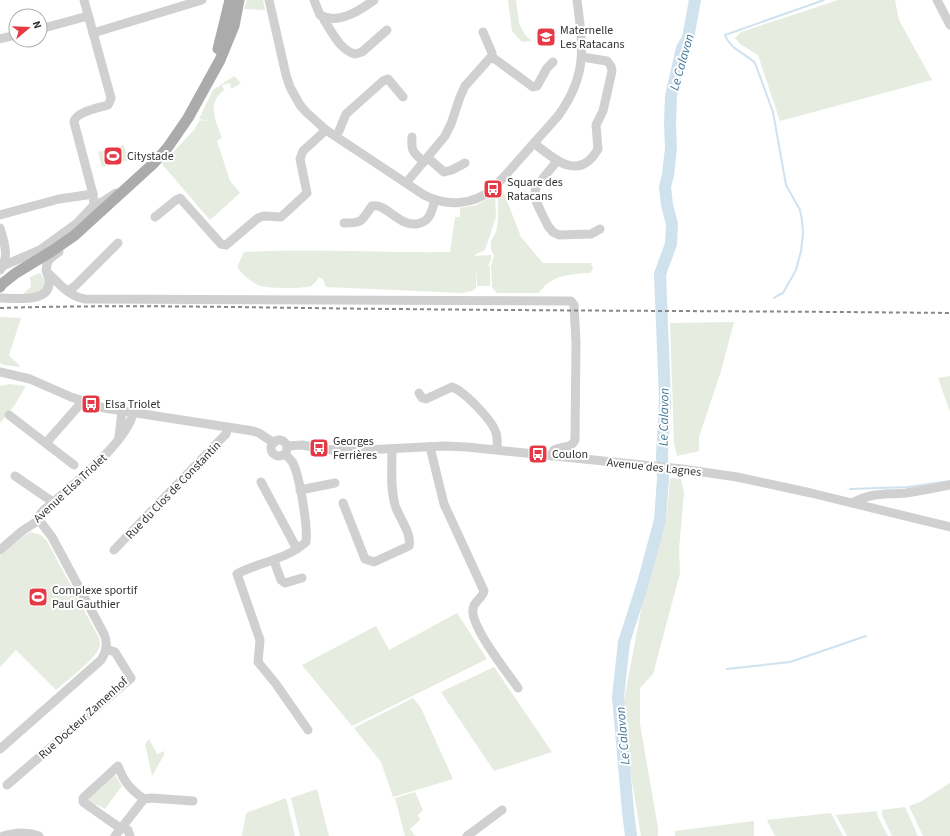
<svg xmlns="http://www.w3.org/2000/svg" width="950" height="836" font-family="'Source Sans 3',sans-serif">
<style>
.green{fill:#e6ecdf}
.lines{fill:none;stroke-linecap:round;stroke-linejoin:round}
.stream{stroke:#cfe2ee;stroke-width:2}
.river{stroke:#cfe2ee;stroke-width:12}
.minor{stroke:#d0d0d0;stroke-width:9}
.major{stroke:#ababab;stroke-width:11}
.rail{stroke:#888;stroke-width:2;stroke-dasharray:4 3;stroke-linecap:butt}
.labels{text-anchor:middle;stroke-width:4;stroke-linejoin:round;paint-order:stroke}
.poi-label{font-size:12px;fill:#333;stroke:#fff;text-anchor:start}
.street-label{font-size:12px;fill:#333;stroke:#fff}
.water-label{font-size:13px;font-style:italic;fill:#3f7597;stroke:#fff}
</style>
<rect width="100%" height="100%" fill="#fff"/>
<g class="green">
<path d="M247 0H263L265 10 244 9Z"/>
<path d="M508 0H516L519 23 525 35 532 41 522 42 512 31Z"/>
<path d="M838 0H895L899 20 932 80 780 121 758 55 740 44 735 38 741 32Z"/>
<path d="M234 76 241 83 231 89 230 83 222 85 224 90C206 104 216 120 222 138L217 141 230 181 240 193 210 220 162 164 194 130 200 120 215 122 199 119 213 90Z"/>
<path d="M124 145 128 160 102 167 98 152Z"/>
<path d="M502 188 521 237 543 263H591L593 269 590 273C576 274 558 274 547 284 544 286 541 290 539 293H497L492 287 491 266 494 256 491 249V241L496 232 498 220V192Z"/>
<path d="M495 194 496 217 485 250 476 254 475 256 491 255V260L488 266H490V286H477L476 266V288L472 291 462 293 326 287 323 279 319 277C317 280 314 284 311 286 302 289 267 289 258 285 250 281 243 275 237 267L244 252C312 248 381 253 450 252L455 217H460V208L477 205Z"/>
<path d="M40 273C46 279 47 291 38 294 34 295 27 294 23 294L31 287 30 277Z"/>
<path d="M0 317 21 318 9 355C12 360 18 362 20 367L3 365 0 363Z"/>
<path d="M734 322 721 371 699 437V451L677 456 674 443 670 323Z"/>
<path d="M950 376V412L938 378Z"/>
<path d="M10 384 26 386 14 406 0 423V386Z"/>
<path d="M670 478 681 479 684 493 679 549 680 573 653 674 640 688V724L658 828V836H641L631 776 624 700 642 605 667 515Z"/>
<path d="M31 532 41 535 47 541 99 638C100 642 101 646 98 650 92 662 66 681 56 690L16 650 0 667V556L25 535Z"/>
<path d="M457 613 487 659 352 726 302 665 376 626 389 650Z"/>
<path d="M494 667 552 752 494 771 441 692Z"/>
<path d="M413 698 421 708 453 779 393 797 381 762 354 728Z"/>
<path d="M149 739 157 754 164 751V755L152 776 145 744Z"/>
<path d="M115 775 122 786 105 809 97 805H90L87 802 88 798Z"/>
<path d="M950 783V836H923L909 806 920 802Z"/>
<path d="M317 789 329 836H300L291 798Z"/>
<path d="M415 792 423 810 418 815 420 820 410 829 415 836H405L395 798Z"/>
<path d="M286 798 295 836H242L246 813Z"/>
<path d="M905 807 918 836H892L882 815V810Z"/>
<path d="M877 811 878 817 888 836H847L836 815Z"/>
<path d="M831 813 843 836H775L767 820Z"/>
<path d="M754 821V836H675V831Z"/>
</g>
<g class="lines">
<g class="stream">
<path d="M774 298 777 296 783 293 796 270 801 251 803 233 802 220 800 210 786 185 773 112 755 63C745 53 730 49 725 35L824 0"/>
<path d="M850 489 908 487 950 481"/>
<path d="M727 669 790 662 866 636"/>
</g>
<path class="river" d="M631 836 628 811 618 697 624 642 643 583 660 520 663 479 662 456 665 399 660 274 671 244 672 224 667 205 665 187 668 175 671 148 670 124 671 96 682 48 688 38 695 0"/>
<g class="minor">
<path d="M84 0 111 98 110 101 108 105C98 108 75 112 74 122L93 194 95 217"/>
<path d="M269 0 286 75 290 87 300 105 306 112 326 130 424 195C447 207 473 205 493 189L558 116C588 75 583 47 577 0"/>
<path d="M314 0 320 15C338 25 359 11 374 0"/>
<path d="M937 0 950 25"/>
<path d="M324 17V20C332 32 340 50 355 54L362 52 387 30"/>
<path d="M40 29 88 16"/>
<path d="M483 32 492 53V58"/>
<path d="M93 33 202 0"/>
<path d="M0 39 16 35"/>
<path d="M336 136 339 131 346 114 383 81 388 79 403 97"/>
<path d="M412 137C411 152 413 152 424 162"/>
<path d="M534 143C555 160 579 182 598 149L596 125 603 111 612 71 611 66 607 61 582 57"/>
<path d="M428 158 444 172 452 170 465 163"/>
<path d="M557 161 536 187 535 193V199L541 212 548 226 553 232 559 235 591 234 600 229"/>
<path d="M406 183 445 136 451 124 460 97 465 86 490 58 495 59 533 87 537 86 547 68 553 62"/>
<path d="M0 215 59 199 93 194"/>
<path d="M155 217 176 200 180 198 221 244 226 245 258 218 264 216 281 217 307 193 300 159 303 151 326 130"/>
<path d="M344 223C364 223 361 221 372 206 387 203 397 226 417 224 421 223 426 221 428 218 432 213 433 206 435 200"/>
<path d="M0 228C4 241 10 258 0 270"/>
<path d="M0 267 40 250 76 224 94 205 102 202 116 193"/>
<path d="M46 271C58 282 68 296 85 299L571 301 574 305 576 342 575 440C571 449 562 446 554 450L551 456"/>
<path d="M68 291 75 286 118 243"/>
<path d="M0 298C14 298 52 304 49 280 48 274 44 269 48 262 50 257 55 255 59 252"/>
<path d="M0 372 30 379 71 397 104 408 253 431 259 433 274 443"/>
<path d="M419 393 422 398 426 399 452 387C464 391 493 421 496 433 498 438 497 444 497 449"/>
<path d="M9 415 74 465"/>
<path d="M119 437 122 411"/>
<circle cx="279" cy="448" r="8"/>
<path d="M46 443 82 402"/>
<path d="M287 446 302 445 324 449 345 451 444 446 467 447 682 469 737 477 811 493 950 527"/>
<path d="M430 447 444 504 484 591C482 599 474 601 473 609 470 626 507 672 518 688"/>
<path d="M285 454C288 457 291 460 293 463 300 478 308 527 306 542 286 560 259 562 237 574L260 640 258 662 276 684 308 730"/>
<path d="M15 476 53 502"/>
<path d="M261 482 297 549"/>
<path d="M300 490 335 483"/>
<path d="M343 503 365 559 374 562 409 546C412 533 399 518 395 505 390 487 392 468 392 449"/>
<path d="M852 503C873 492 884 495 906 493 921 491 936 488 950 485"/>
<path d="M0 550 22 531 39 520 41 513 44 510C68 489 127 443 133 413"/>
<path d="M114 550 222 438 226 434 228 427"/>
<path d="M274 561 281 580 285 583 302 578"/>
<path d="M0 749 101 660C107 651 108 643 104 634L52 537 39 520"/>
<path d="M7 785 131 678 115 652 106 649"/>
<path d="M3 836C15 833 26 831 39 836"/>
<path d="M115 836 144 799 151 798 193 801"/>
<path d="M130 836 128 830 120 828 83 802V798L118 766C124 782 130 789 144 799"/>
<path d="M467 836 502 810"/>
</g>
<g class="major">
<path d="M218 49 230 0"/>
<path d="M0 287 2 284 16 273 52 251 75 235 154 163 168 147 188 118 220 60 234 26 239 0"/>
</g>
<path class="rail" d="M0 308C132 304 264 308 396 309 581 311 765 311 950 313"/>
</g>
<defs>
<g id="school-square" transform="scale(1)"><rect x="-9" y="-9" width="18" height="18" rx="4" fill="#e63946" stroke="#fff"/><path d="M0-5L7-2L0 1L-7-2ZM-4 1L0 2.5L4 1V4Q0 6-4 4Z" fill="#fff"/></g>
<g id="stadium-square" transform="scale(1)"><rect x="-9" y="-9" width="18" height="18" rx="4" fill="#e63946" stroke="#fff"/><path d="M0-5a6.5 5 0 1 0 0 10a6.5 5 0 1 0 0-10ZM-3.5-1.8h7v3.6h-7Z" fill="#fff"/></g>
<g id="bus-square" transform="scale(1)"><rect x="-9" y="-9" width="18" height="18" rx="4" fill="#e63946" stroke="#fff"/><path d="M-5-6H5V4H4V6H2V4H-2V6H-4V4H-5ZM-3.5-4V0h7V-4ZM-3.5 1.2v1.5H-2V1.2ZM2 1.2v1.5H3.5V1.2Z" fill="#fff"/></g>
</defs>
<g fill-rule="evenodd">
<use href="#school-square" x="546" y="37"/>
<use href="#stadium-square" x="113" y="156"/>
<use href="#bus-square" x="493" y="189"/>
<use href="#bus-square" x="91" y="404"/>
<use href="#bus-square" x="319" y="448"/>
<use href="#bus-square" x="538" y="454"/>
<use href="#stadium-square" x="38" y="597"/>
</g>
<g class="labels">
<g class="poi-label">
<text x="560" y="34">Maternelle<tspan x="560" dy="14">Les Ratacans</tspan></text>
<text x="127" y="160">Citystade</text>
<text x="507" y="186">Square des<tspan x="507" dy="14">Ratacans</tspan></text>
<text x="105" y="408">Elsa Triolet</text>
<text x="333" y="445">Georges<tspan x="333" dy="14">Ferrières</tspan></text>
<text x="552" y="458">Coulon</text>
<text x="52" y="594">Complexe sportif<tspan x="52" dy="14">Paul Gauthier</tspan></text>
</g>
<g class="street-label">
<text transform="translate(654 467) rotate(6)" y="4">Avenue des Lagnes</text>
<text transform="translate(70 488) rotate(-43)" y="4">Avenue Elsa Triolet</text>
<text transform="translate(173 490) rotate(-46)" y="4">Rue du Clos de Constantin</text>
<text transform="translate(83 718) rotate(-42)" y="4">Rue Docteur Zamenhof</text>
</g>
<g class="water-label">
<text transform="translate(681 62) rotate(-74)" y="5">Le Calavon</text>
<text transform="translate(663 417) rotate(-89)" y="5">Le Calavon</text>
<text transform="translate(622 736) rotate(-95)" y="5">Le Calavon</text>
</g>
</g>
<g transform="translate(28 28) rotate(71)"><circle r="19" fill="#ffffff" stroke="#adadad"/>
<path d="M0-3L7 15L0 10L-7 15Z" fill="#e63946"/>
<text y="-6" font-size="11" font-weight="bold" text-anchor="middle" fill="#333333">N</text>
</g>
</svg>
